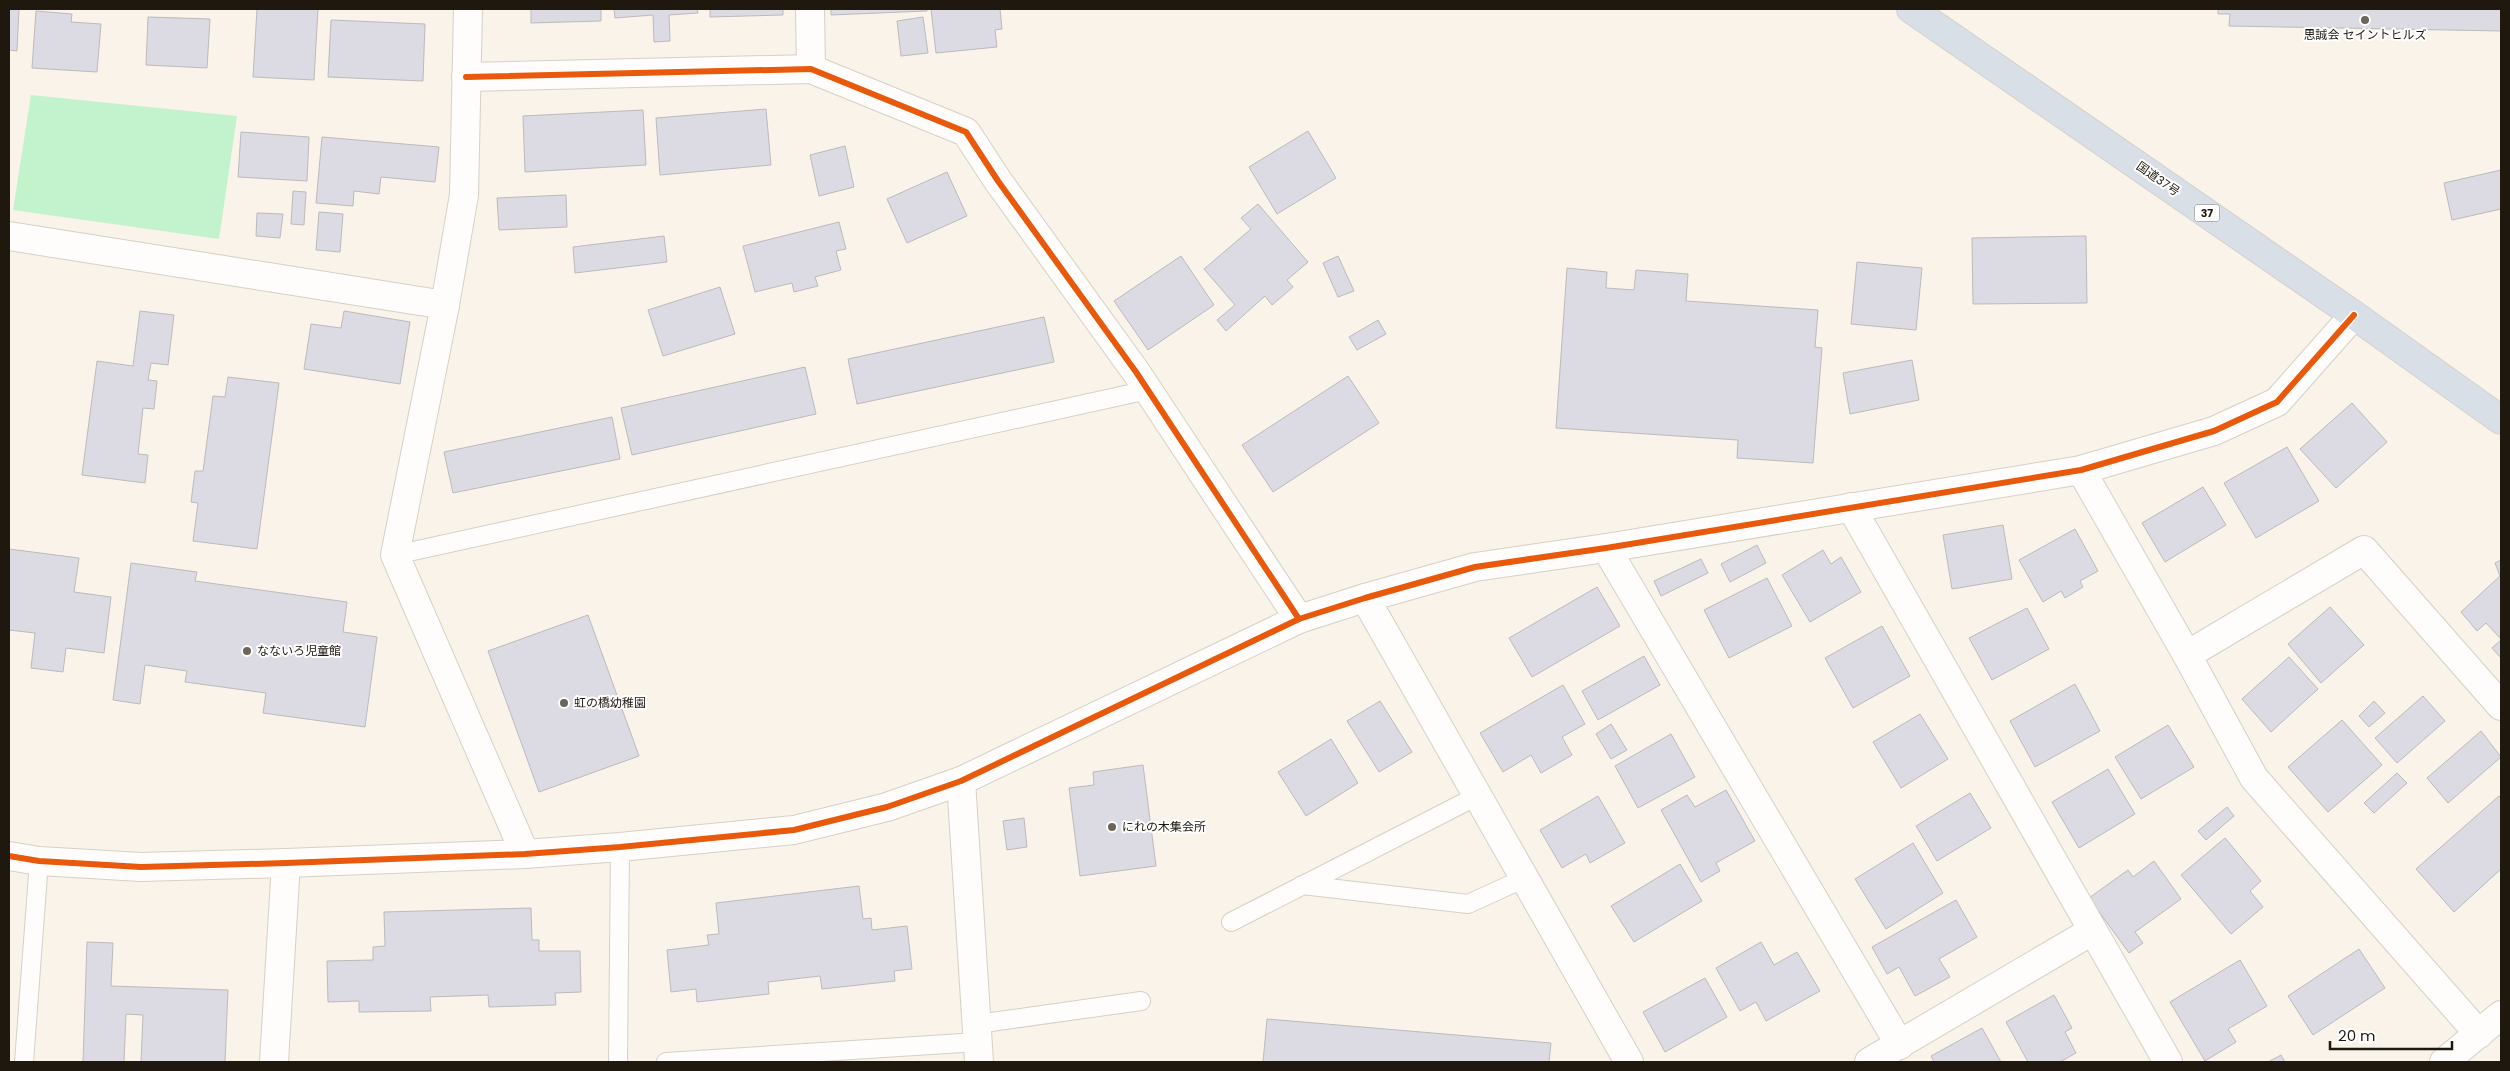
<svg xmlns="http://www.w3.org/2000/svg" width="2510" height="1071" font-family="Poppins,'Noto Sans JP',sans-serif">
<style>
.green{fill:#c3f3cc}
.building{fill:#dcdae3;stroke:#bcbabb}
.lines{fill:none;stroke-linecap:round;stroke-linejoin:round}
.lane-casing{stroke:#d6d0c6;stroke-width:20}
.street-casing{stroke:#d6d0c6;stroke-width:30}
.highway-casing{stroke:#d4d1cb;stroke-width:30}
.lane{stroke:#fefdfc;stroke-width:18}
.street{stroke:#fefdfc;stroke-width:28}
.highway{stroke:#d9dfe7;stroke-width:28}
.cycleway-casing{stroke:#fff;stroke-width:9}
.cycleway{stroke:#e8590c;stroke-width:6}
.poi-dot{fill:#6b655b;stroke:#fff;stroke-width:2}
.labels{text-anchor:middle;stroke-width:4;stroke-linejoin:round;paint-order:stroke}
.shield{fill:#fff;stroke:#625d56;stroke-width:1}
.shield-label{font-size:11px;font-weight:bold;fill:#1f180e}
.poi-label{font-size:12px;fill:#1f180e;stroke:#fff;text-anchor:start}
.street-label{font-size:12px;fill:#1f180e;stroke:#fff}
</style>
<rect width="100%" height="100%" fill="#f9f3e9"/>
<path class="green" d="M31 95 237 116 219 239 13 210Z"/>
<g class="building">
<path d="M9 9H19L17 51 9 50Z"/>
<path d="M257 9H318L314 80 253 77Z"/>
<path d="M531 9H601V21L531 23Z"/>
<path d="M614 9H697L698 13 669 15 670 41 654 42 653 15 615 18Z"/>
<path d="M710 9H783V15L710 17Z"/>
<path d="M831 9H927V11L831 15Z"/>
<path d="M931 9H1000L1002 29 995 30 997 47 936 53Z"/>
<path d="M2218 9H2501V31L2229 26 2230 14H2218Z"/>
<path d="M36 11 72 14 71 22 101 24 97 72 32 68Z"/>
<path d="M148 17 210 19 207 68 146 65Z"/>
<path d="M923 17 928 53 901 56 897 21Z"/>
<path d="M331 20 425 24 423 81 328 77Z"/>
<path d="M766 109 771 165 660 175 656 118Z"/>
<path d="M643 110 646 165 525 172 523 116Z"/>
<path d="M1308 131 1336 178 1277 214 1249 167Z"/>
<path d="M241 132 309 137 307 181 238 177Z"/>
<path d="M322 137 439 147 435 182 381 177 379 194 354 191 353 206 316 203Z"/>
<path d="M845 146 854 187 819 196 810 155Z"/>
<path d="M2501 170V209L2452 220 2444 183Z"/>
<path d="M947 172 967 216 907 243 887 199Z"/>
<path d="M293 191 306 192 304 225 291 224Z"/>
<path d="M566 195 567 227 499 230 497 198Z"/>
<path d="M1258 204 1308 262 1287 280 1293 287 1272 305 1265 296 1226 331 1217 320 1235 305 1204 269 1251 229 1241 218Z"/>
<path d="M319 212 343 214 340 252 316 250Z"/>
<path d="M257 213 283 214 280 238 256 236Z"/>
<path d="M839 222 846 249 836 251 841 270 815 277 818 286 794 292 792 283 755 292 743 246Z"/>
<path d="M664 236 667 262 575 273 573 247Z"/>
<path d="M2086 236 2087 303 1973 304 1972 238Z"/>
<path d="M1181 256 1214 305 1148 350 1114 301Z"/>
<path d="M1338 256 1354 291 1338 297 1323 263Z"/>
<path d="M1857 262 1922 268 1916 330 1851 324Z"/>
<path d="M1567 268 1607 272 1606 288 1634 290 1636 270 1688 274 1686 301 1818 310 1815 347 1822 348 1813 463 1737 458 1738 440 1556 428Z"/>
<path d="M720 287 735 334 663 356 648 310Z"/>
<path d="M140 311 174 315 168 365 151 363 148 380 157 381 154 409 143 408 138 454 148 455 145 483 82 475 97 361 133 366Z"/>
<path d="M344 311 410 322 400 384 304 369 311 324 341 328Z"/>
<path d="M1044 317 1054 362 857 404 848 359Z"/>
<path d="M1378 320 1386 334 1357 350 1349 337Z"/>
<path d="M1912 360 1919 400 1850 414 1843 373Z"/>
<path d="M805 367 816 414 632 455 621 408Z"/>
<path d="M1348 376 1379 423 1273 492 1242 445Z"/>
<path d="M228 377 279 383 257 549 193 541 198 503 191 502 195 471H203L213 396 225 397Z"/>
<path d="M2352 403 2387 442 2336 488 2300 449Z"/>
<path d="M612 417 620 459 453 493 444 452Z"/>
<path d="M2287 447 2319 501 2256 538 2224 483Z"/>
<path d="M2203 487 2226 525 2165 562 2142 523Z"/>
<path d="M2003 525 2012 579 1952 589 1943 535Z"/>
<path d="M2075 529 2098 571 2080 581 2083 587 2065 598 2061 591 2043 602 2019 560Z"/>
<path d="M1757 545 1766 563 1730 582 1721 564Z"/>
<path d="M9 549 79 558 74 592 111 597 104 653 66 648 63 672 31 668 35 633 9 630Z"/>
<path d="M1823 550 1831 564 1841 557 1861 592 1810 622 1782 575Z"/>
<path d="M1701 559 1708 573 1661 596 1654 581Z"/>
<path d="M2501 560V639L2486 623 2477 631 2461 612 2500 576 2495 563Z"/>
<path d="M131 563 197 572 195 581 347 602 343 632 377 637 365 727 263 713 266 693 185 682 187 671 145 665 140 704 113 700Z"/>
<path d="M1767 578 1792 626 1729 658 1704 610Z"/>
<path d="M1597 587 1620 626 1532 677 1509 638Z"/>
<path d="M2330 607 2364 645 2321 683 2288 644Z"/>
<path d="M2027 608 2049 649 1992 680 1969 638Z"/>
<path d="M588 615 639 756 539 792 488 651Z"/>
<path d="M1882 626 1910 676 1853 708 1825 658Z"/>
<path d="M2501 640V658L2492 648Z"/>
<path d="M1644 656 1660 685 1598 720 1582 691Z"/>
<path d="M2289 657 2318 689 2271 732 2242 699Z"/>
<path d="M2075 684 2100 731 2035 767 2010 721Z"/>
<path d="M1563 685 1585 724 1562 737 1572 755 1541 773 1531 755 1503 772 1480 733Z"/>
<path d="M2423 696 2445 721 2397 763 2375 738Z"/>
<path d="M1380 701 1412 752 1379 772 1347 721Z"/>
<path d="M2374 701 2385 713 2369 727 2359 716Z"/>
<path d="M1920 714 1948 759 1901 788 1873 742Z"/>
<path d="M2342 720 2382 765 2328 812 2288 767Z"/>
<path d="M1611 724 1627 750 1611 759 1596 734Z"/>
<path d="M2168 725 2194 767 2141 799 2115 757Z"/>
<path d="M2481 731 2501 757 2448 803 2427 778Z"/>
<path d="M1671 734 1695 777 1638 808 1615 766Z"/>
<path d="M1331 739 1358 783 1306 816 1278 772Z"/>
<path d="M1143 765 1156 866 1080 876 1069 788 1094 785 1093 772Z"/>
<path d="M2108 769 2135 814 2079 848 2052 802Z"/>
<path d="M2397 773 2407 783 2374 813 2364 803Z"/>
<path d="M1726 790 1755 841 1716 863 1720 871 1701 882 1661 810 1687 795 1695 807Z"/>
<path d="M1970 793 1991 828 1937 861 1916 826Z"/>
<path d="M1598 796 1625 843 1590 863 1586 854 1562 868 1540 830Z"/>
<path d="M2499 796 2501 798V869L2454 912 2416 869Z"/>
<path d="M2227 807 2234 816 2206 840 2198 831Z"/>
<path d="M1024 818 1027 847 1007 850 1003 821Z"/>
<path d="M2225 838 2261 881 2250 891 2263 907 2231 934 2181 875Z"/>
<path d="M1913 843 1943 893 1886 929 1855 879Z"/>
<path d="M2154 861 2181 899 2135 932 2143 943 2129 953 2089 898 2128 870 2133 877Z"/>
<path d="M1680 864 1702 901 1634 942 1611 906Z"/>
<path d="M859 886 863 919 871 918 872 930 907 926 912 969 894 971 895 981 822 989 820 976 768 982 769 994 697 1002 696 989 671 992 667 950 709 945 707 935 719 934 716 903Z"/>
<path d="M1956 900 1977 937 1939 959 1950 977 1915 996 1899 967 1887 974 1872 947Z"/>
<path d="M531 908 532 940H539V951H580L581 992 555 993 556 1005 489 1007 488 995 430 997 431 1011 359 1012V1001L328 1002 327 961 373 960V947L385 946 384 912Z"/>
<path d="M87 942 113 943 111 986 228 990 225 1062H141L143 1015 126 1014 124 1062H83Z"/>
<path d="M1761 942 1774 965 1797 952 1820 991 1766 1021 1756 1002 1740 1011 1716 968Z"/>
<path d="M2359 949 2385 988 2313 1035 2288 996Z"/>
<path d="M2240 960 2267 1006 2228 1029 2236 1042 2205 1061 2170 1002Z"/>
<path d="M1705 978 1727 1017 1665 1052 1643 1012Z"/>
<path d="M2054 995 2072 1028 2065 1032 2076 1053 2060 1062H2028L2006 1022Z"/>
<path d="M1267 1019 1551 1043 1549 1062H1263Z"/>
<path d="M1982 1028 2001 1062H1934L1931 1056Z"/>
<path d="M2281 1055 2285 1062H2268Z"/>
</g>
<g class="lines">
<g class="lane-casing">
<g id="lane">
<path d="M395 555 1148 390"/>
<path d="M1302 885 1468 904 1525 878"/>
<path d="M1231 922 1477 796"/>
<path d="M977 1024 1141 1001"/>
<path d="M24 1062 39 861"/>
<path d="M618 1062 620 847"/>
<path d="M666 1062 978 1042"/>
</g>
</g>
<g class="street-casing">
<g id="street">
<path d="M468 9 464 195 445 305 395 555 525 854"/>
<path d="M810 9 811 69"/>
<path d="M466 77 811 69 966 132 998 181 1136 372 1299 619"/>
<path d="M9 236 445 305"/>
<path d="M2081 470 2187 655 2254 778 2479 1034"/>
<path d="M1851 507 2168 1062"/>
<path d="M1606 548 1900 1045"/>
<path d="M1365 598 1629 1062"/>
<path d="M2187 655 2364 550 2501 706"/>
<path d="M961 781 979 1062"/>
<path d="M9 856 39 861 141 867 286 863 525 854 620 847 794 830 887 807 961 781 1299 619 1365 598 1475 567 1606 548 2081 470 2214 431 2277 402 2354 315"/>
<path d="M274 1062 286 863"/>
<path d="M1869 1062 2092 931"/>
<path d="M2444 1062 2501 1015"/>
</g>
</g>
<g class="highway-casing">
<path id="highway" d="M1911 9 2354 315 2501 420"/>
</g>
<use href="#lane" class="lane"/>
<use href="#street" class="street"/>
<use href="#highway" class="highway"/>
<g class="cycleway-casing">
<g id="cycleway">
<path d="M466 77 811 69 966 132 998 181 1136 372 1299 619"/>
<path d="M9 856 39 861 141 867 286 863 525 854 620 847 794 830 887 807 961 781 1299 619 1365 598 1475 567 1606 548 2081 470 2214 431 2277 402 2354 315"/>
</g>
</g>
<use href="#cycleway" class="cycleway"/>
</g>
<g class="poi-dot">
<circle cx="2365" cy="20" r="5"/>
<circle cx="247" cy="651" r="5"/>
<circle cx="564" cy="703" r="5"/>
<circle cx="1112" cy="827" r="5"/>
</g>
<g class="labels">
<rect class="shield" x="2194.5" y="204.5" width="25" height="17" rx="4"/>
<g class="shield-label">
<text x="2207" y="217">37</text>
</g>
<g class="poi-label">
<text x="2365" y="39" text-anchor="middle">思誠会 セイントヒルズ</text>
<text x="257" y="655">なないろ児童館</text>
<text x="574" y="707">虹の橋幼稚園</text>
<text x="1122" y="831">にれの木集会所</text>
</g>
<g class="street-label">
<text transform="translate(2158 179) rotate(35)" y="4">国道37号</text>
</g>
</g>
<rect width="2510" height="1071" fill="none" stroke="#1f180e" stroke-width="20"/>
<path d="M2330 1041v8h122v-8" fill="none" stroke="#1f180e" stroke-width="2.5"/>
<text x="2338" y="1041" font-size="15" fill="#1f180e" stroke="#ffffff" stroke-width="4" paint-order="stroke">20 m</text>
</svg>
